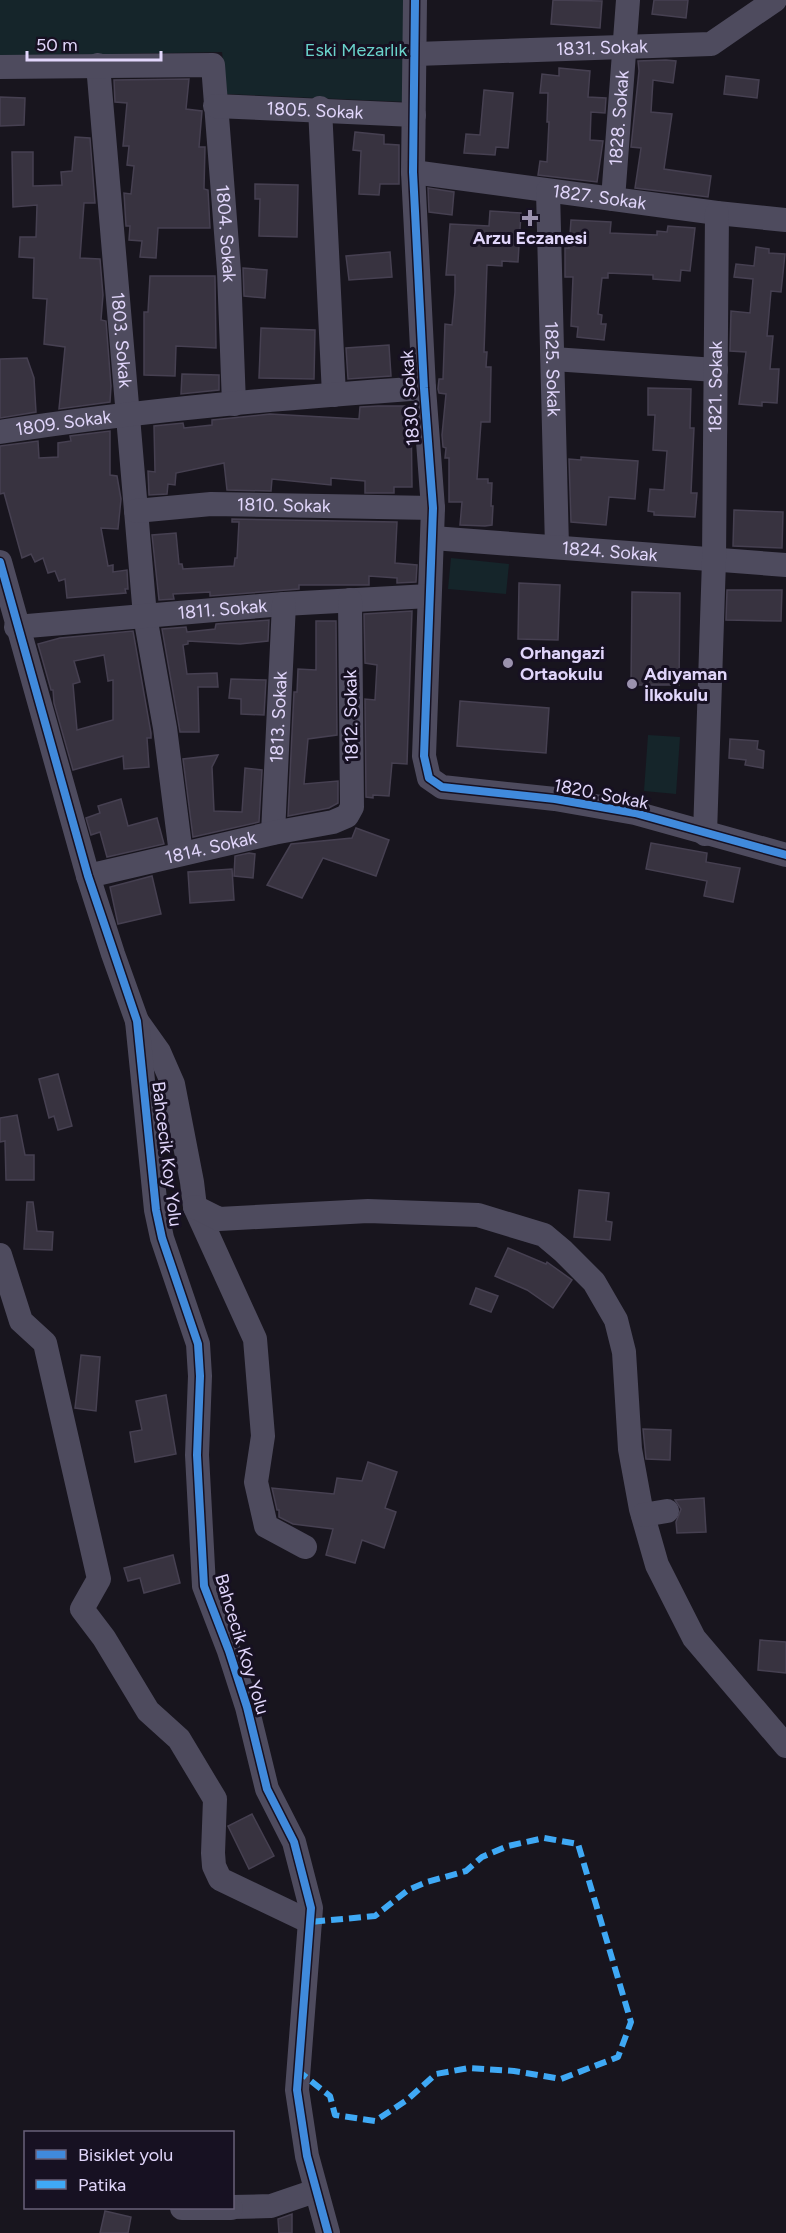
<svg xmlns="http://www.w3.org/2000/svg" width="786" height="2233" font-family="Figtree,sans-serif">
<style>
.green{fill:#15252a}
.building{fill:#383340;stroke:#464051;stroke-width:1.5;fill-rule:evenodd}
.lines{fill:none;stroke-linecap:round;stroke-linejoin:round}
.minor{stroke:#4e4b5e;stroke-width:24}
.quiet{stroke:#3fa9f5;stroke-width:6;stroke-dasharray:12 6;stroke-linecap:butt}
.cycleway-casing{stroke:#171122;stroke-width:11}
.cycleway{stroke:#408adc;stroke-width:8}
.poi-dot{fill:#9b92ae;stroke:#171122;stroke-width:2}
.labels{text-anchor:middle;stroke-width:6;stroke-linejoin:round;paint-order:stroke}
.street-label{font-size:18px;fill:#e1d6fb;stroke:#171122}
.park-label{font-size:18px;fill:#6ad3cb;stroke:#171122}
.poi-label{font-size:18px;font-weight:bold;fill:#e1d6fb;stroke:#171122;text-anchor:start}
</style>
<rect width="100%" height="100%" fill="#18151e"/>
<g class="green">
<path d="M0 0H405L408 102 227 94 222 52 0 56Z"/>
<path d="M451 558 509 564 506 594 448 589Z"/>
<path d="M648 735 680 737 676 794 644 791Z"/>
</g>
<g class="building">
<path d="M553 0 602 1 600 28 551 24Z"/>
<path d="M654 0H688L686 18 652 14Z"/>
<path d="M666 60 676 61 673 83 653 80 651 112 672 114 664 169 711 176 708 197 635 188 641 148 631 147 639 71 638 61Z"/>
<path d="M559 68 590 71 588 97 606 98 605 113 591 112 590 140 603 141 597 182 538 175 540 161 547 162 549 122H547L548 93H540L542 74 559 76Z"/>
<path d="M726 76 759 80 757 98 724 94Z"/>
<path d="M189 79 186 109 202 111 199 147H205L204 189 208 190 210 228H158L156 258 140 257 142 241 129 240 130 226H126L124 193 131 194 134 166 127 165 129 146H123L127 103 115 102 114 80Z"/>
<path d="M484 90 513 93 508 148 496 147 495 155 464 153 466 134 480 135Z"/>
<path d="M0 97 25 98 24 125 0 126Z"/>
<path d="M355 132 384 135V144L399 145V184H380L379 195 359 194 361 151 353 150Z"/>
<path d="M75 137 90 138 95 203H84L80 258 100 259 103 295 101 320 106 321 111 386 110 402 59 409 65 347 44 344 47 299 33 298 34 258 19 257 20 237H36L37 205 13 207 12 152H33V186L62 185 61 172 72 171Z"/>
<path d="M255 184 298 185 297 237 259 236 260 199H255Z"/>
<path d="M428 188 454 192 452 215 429 212Z"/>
<path d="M490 211 521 213 518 262 502 261V266L487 265 484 352H487L486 367H491L490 422H481L477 479H488V483H492L491 506H493L492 525 485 526 460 525 462 502H449V458H445L446 448 443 447 442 435 446 394 439 393 438 389 439 379H443L445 324 452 325 455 292V275H446L450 224 489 226Z"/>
<path d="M571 220 611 222 610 233 657 235V231L667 232 668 226 695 228 690 271 681 270 680 281 653 279V275L608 273V278H602L598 314 602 315 601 324H606L604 340 577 337 578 327 571 326 573 277H565V248H569Z"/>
<path d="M756 247 769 249V253L785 254 781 292 771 291 767 336H773L770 369H779L777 403 762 402V406L739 404 746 352 730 351 731 311 750 313 753 279 734 277 736 264 754 266Z"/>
<path d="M390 252 392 277 349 280 346 256Z"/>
<path d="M243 268 267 270 265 298 244 296Z"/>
<path d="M150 276H215L216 348 176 346 175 376 144 375V312H148Z"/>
<path d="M261 328 315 330 314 379 259 378Z"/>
<path d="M389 345 391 376 348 379 346 348Z"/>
<path d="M27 358 34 378 36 412 0 418V359Z"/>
<path d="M182 374 219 375V390L181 394Z"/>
<path d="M648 388 691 389 690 428H694L691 493H697L695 517 654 515V512L648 511 650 489 664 490 667 451 653 450 655 415H648Z"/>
<path d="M378 406H411L412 487H394V493H365V481L331 478V485L272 479 271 491 227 490 224 463 176 473 175 485 168 484 167 494 149 495 148 471 155 472 154 426 183 423 184 428 212 425V420L270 414 359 419 360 407Z"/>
<path d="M110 431V475L117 476 121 499 118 529 101 528 108 566 113 565V572L127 570 128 589H125L126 593 67 598 65 579 59 581 55 571 48 573 43 558 35 562 31 554 22 558 4 493 0 494V446L38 441 39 458 58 457V443L71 441 70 436Z"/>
<path d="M581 457 638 461 635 499 609 497 606 525 571 522 569 459 581 460Z"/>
<path d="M734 510 783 512 782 548 733 546Z"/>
<path d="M232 519 397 522 395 563 417 565 416 582 397 583V578L369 576V585H299V589L210 596V592L173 594 174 599 159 600 152 535 176 533 179 564H182L183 569 234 566 235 558H237L239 522H232Z"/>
<path d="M519 583 560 585 558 640 518 639Z"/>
<path d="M727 590H782L781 621 726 620Z"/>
<path d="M632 592 680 593 679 685H631Z"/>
<path d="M412 611 407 764 392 763 389 796 373 795V798L366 797 365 699 375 700 377 665 365 663 364 614Z"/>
<path d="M269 620 268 641 240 644 188 641V644L183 645 187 674 217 673 218 687H198L199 732H180L162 629 186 627 187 632 215 629 216 624Z"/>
<path d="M316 621H336L337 735 308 739 304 784 338 781V803L329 808 288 816 294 692H297L298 669 316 670Z"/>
<path d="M133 631 151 733V738H147L149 767 124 769 123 756 73 770 54 703 53 690H51L38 644 60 638ZM104 655 108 681 113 680V720L77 730 73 684 80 682 74 661Z"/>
<path d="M231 679 266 680 264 715 241 714V699L229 698Z"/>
<path d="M460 701 549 708 546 753 457 746Z"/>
<path d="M730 739 758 741 757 749 764 751 763 768 745 765 746 760 729 758Z"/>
<path d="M218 755 212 767 214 811 242 812 245 768 262 770 259 822 193 837 183 759Z"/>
<path d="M121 799 128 826 157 818 164 844 107 857 100 832 91 835 86 818 100 813 98 806Z"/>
<path d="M356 828 389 840 376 876 323 858 302 898 267 885 291 844 352 838Z"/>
<path d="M651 843 707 853 706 862 740 868 733 902 704 896 707 881 646 869Z"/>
<path d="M249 853 255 854 253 878 234 876 235 856Z"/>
<path d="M232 869 234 900 190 903 188 872Z"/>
<path d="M152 876 161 914 118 924 110 887Z"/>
<path d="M58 1074 72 1126 58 1130 54 1116 49 1118 39 1079Z"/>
<path d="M17 1115 25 1155H34V1180H6L5 1141 0 1142V1118Z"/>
<path d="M579 1190 609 1193 606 1221 612 1222 610 1240 574 1237Z"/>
<path d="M27 1202H33L37 1231 53 1232 52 1250 24 1249Z"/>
<path d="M508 1248 546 1264 547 1262 572 1280 553 1308 527 1290 495 1276Z"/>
<path d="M476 1288 498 1296 491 1312 470 1304Z"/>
<path d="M81 1355 100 1357 96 1411 75 1408Z"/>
<path d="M166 1395 176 1454 135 1462 130 1432 142 1430 136 1401Z"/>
<path d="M643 1429 671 1430 670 1460 646 1459Z"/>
<path d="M368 1462 397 1472 385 1508 396 1512 384 1548 362 1540 355 1563 326 1555 333 1529 293 1524 279 1517V1510H277L272 1488 334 1494 337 1478 362 1481Z"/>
<path d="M704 1498 706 1532 677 1533 676 1522 681 1509 675 1500Z"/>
<path d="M173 1555 180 1583 144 1593 140 1578 128 1581 124 1568Z"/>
<path d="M760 1640 786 1642V1673L758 1670Z"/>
<path d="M252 1814 274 1856 249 1869 228 1826Z"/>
<path d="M105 2211 131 2217 128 2233H100Z"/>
<path d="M292 2214V2233H279L278 2219Z"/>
</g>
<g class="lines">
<g class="minor">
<path d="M415 0 413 172 424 388 433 508 424 756 429 778 442 787 555 799 635 813 786 855"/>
<path id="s1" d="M416 54 711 44 775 0"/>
<path id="s2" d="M98 65 145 616 165 728 181 854"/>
<path id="s3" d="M0 67 213 65 229 271 234 404"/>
<path id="s4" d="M215 106 414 115"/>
<path d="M320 108 334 395"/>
<path id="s5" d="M413 172 717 213 786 220"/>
<path id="s6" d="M548 191 557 547"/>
<path id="s7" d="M613 199 628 0"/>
<path d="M553 359 716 370"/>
<path id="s8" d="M0 432C140 410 282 398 424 388"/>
<path id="s9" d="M136 511 211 504 433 508"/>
<path id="s10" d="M433 538 786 565"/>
<path d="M0 562 88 876 113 954 137 1021 159 1052 173 1084 192 1182 195 1207 255 1339 263 1436 256 1482 266 1526 305 1547"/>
<path id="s11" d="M16 627 284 604 429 596"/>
<path id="s12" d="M273 833 284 604"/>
<path id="s13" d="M705 834 714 560 717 213"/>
<path id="s14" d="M88 876 273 833 333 822 347 816 352 807 350 600"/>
<path d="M137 1021 156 1210 162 1238 198 1344 200 1376 197 1455 204 1586 229 1651 247 1707 267 1789 294 1842 311 1908 297 2090 307 2156 328 2233"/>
<path d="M195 1207 219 1219 368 1211 478 1215 544 1235 563 1251 594 1282 616 1320 624 1352 630 1449 641 1509 657 1565 694 1638 786 1746"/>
<path d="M0 1255 21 1321 45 1343 99 1579 82 1609 104 1638 148 1711 179 1739 215 1799 213 1853 214 1866 220 1879 310 1922"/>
<path d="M643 1515 667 1511"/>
<path d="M232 2207 271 2206 315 2191"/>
<path d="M182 2208H231"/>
</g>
<path class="quiet" d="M297 2070 330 2096 335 2115 375 2121 407 2100 436 2074 469 2068 514 2071 561 2079 618 2057 631 2022 578 1844 544 1838 508 1846 482 1857 466 1871 427 1882 408 1890 375 1916 310 1922"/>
<g class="cycleway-casing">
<g id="cycleway">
<path d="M415 0 413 172 424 388 433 508 424 756 429 778 442 787 555 799 635 813 786 855"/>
<path d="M0 562 88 876 137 1021 156 1210 162 1238 198 1344 200 1376 197 1455 204 1586 229 1651 247 1707 267 1789 294 1842 311 1908 297 2090 307 2156 328 2233"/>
</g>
</g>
<use href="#cycleway" class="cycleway"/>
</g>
<g class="poi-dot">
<path d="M527 209h6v6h6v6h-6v6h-6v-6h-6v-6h6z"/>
<circle cx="508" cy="663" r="6"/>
<circle cx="632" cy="684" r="6"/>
</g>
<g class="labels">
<g class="street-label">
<text dy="6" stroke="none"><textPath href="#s1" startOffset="186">1831. Sokak</textPath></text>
<text dy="6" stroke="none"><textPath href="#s4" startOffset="100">1805. Sokak</textPath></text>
<text dy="6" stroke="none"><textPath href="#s7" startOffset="81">1828. Sokak</textPath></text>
<text dy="6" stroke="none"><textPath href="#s5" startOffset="188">1827. Sokak</textPath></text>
<text dy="6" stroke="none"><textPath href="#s3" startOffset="382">1804. Sokak</textPath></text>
<text dy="6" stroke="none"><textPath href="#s2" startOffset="276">1803. Sokak</textPath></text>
<text dy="6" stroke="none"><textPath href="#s6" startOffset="178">1825. Sokak</textPath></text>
<text dy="6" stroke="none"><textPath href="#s13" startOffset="447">1821. Sokak</textPath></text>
<text transform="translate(410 398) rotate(-94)" y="6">1830. Sokak</text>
<text dy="6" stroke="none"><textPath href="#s8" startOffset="64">1809. Sokak</textPath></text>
<text dy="6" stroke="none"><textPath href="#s9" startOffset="148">1810. Sokak</textPath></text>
<text dy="6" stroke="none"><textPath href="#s10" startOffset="177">1824. Sokak</textPath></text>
<text dy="6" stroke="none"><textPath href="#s11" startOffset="207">1811. Sokak</textPath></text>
<text transform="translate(351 716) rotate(-91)" y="6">1812. Sokak</text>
<text dy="6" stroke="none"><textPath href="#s12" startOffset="116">1813. Sokak</textPath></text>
<text transform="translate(601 794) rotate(11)" y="6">1820. Sokak</text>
<text dy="6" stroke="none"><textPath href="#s14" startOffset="126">1814. Sokak</textPath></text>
<text transform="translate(167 1154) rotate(83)" y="6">Bahcecik Koy Yolu</text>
<text transform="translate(242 1644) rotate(73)" y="6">Bahcecik Koy Yolu</text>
</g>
<g class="park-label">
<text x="356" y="56">Eski Mezarlık</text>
</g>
<g class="poi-label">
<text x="530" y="244" text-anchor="middle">Arzu Eczanesi</text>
<text x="520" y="659">Orhangazi<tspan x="520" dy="21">Ortaokulu</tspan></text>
<text x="644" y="680">Adıyaman<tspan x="644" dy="21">İlkokulu</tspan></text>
</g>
</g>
<rect x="24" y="2131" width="210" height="78" fill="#171122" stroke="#686079" stroke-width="1.5"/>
<rect x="36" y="2150" width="30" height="9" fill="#408adc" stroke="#686079" stroke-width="1.5"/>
<text x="78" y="2161" font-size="18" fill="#e1d6fb">Bisiklet yolu</text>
<rect x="36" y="2180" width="30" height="9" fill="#3fa9f5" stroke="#686079" stroke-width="1.5"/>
<text x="78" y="2191" font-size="18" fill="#e1d6fb">Patika</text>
<path d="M27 51v9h134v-9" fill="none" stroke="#e1d6fb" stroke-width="3"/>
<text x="36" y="51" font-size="18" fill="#e1d6fb" stroke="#171122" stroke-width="4.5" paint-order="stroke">50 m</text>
</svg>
